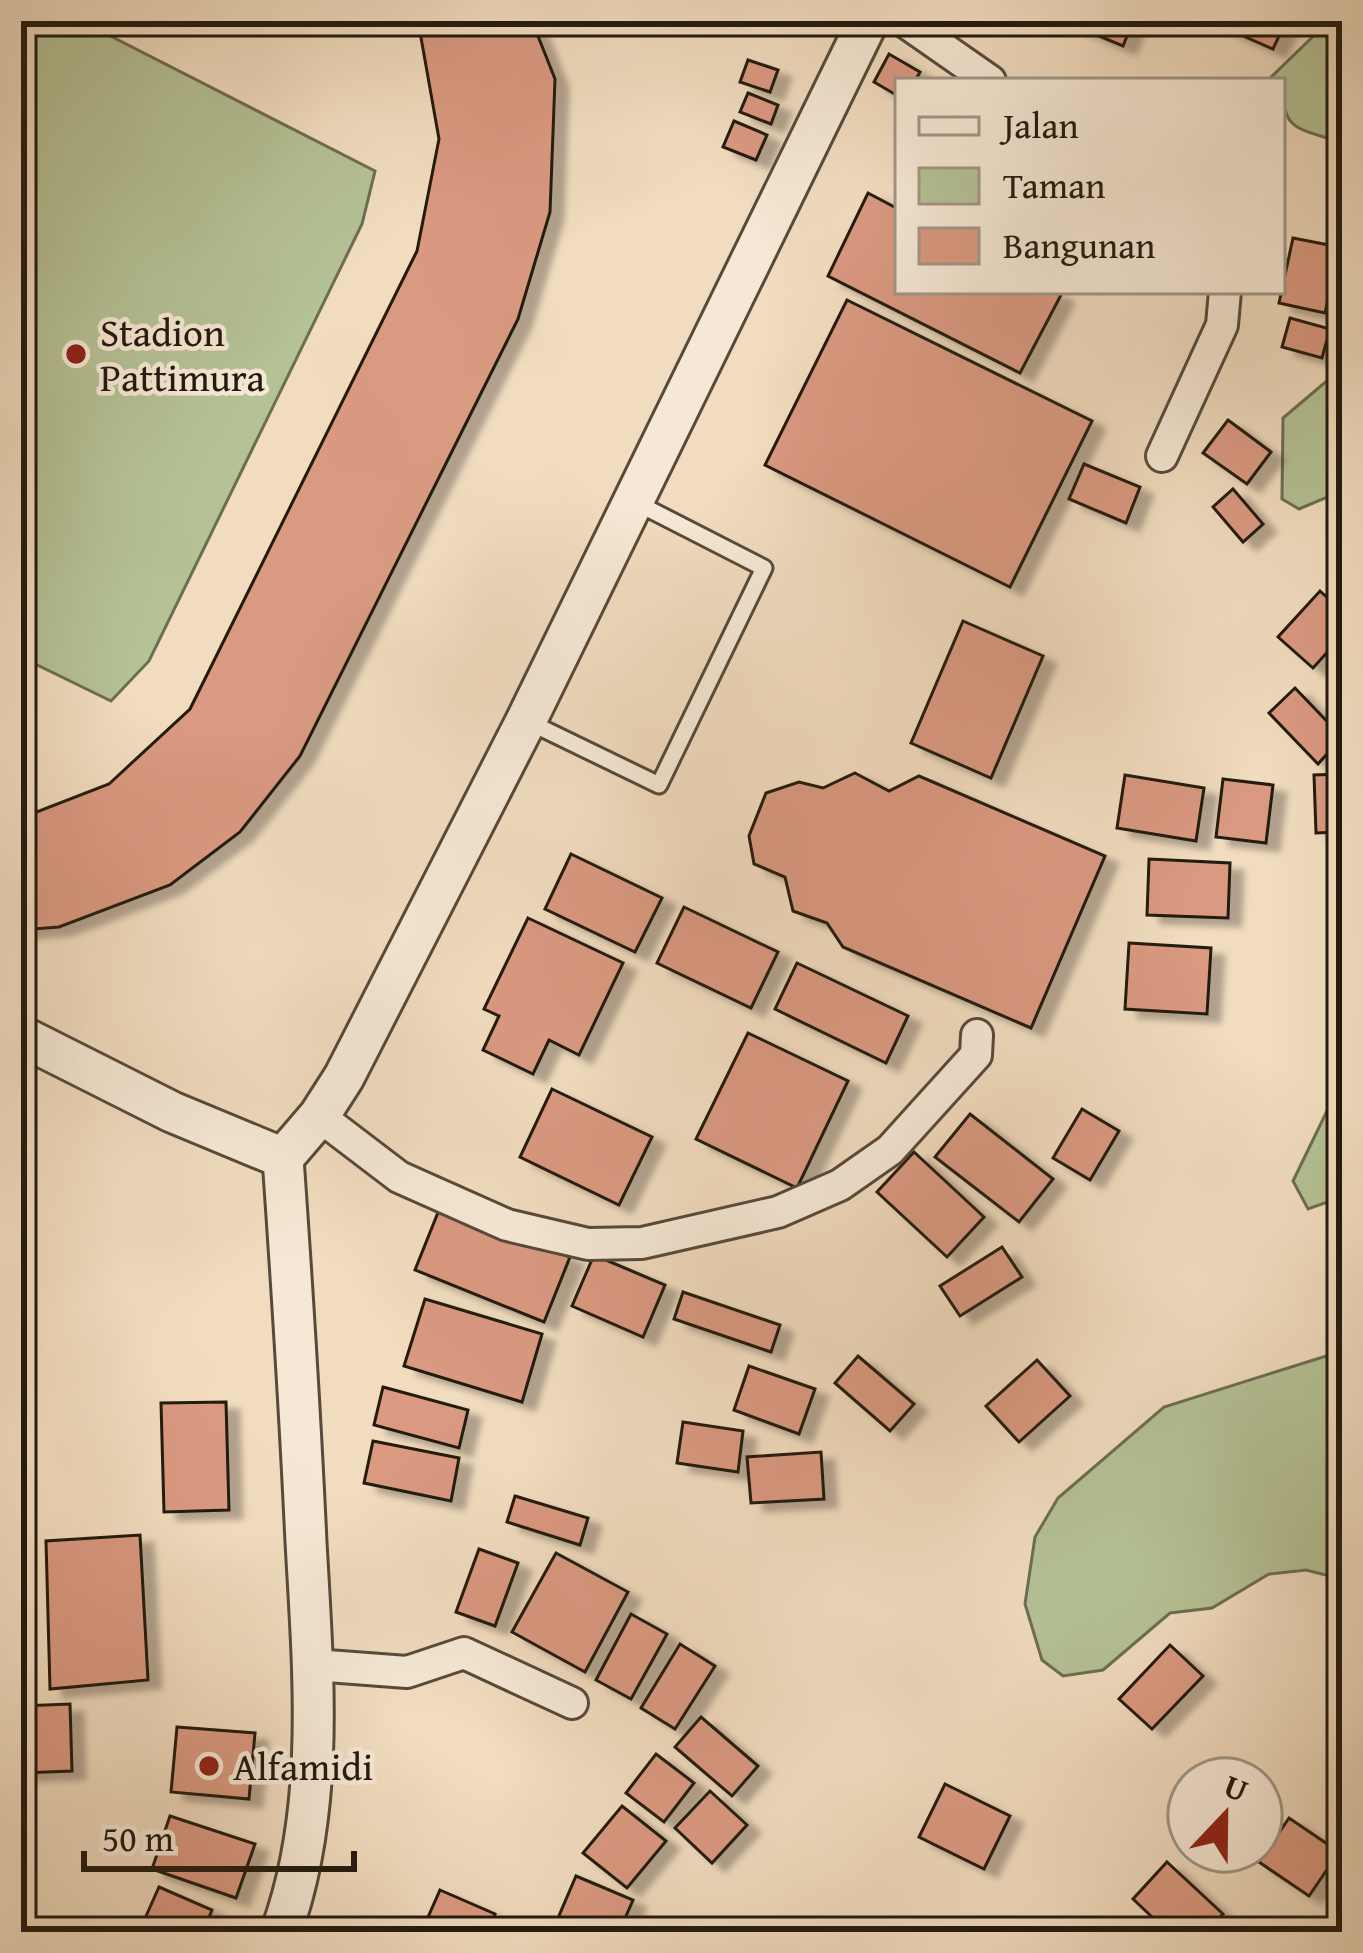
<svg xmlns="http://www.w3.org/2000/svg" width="1363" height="1953" font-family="'Gentium Book Plus',serif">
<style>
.green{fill:#b5c296;stroke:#6c6e52;stroke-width:3}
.building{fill:#da9981;stroke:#221a0f;stroke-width:3;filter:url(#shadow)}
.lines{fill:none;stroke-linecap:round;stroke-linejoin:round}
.service-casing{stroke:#564a3b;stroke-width:21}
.minor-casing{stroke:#564a3b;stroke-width:36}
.tertiary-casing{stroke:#564a3b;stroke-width:45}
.service{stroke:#f6e8d5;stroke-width:15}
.minor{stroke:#f6e8d5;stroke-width:30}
.tertiary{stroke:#f6e8d5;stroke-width:39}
.poi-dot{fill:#8f2418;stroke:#f6e8d5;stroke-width:4.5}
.labels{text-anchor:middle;stroke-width:9;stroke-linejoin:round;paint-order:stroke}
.poi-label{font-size:39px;fill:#221a0f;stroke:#f6e8d5;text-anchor:start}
</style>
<defs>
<filter id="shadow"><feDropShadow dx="13" dy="8" stdDeviation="3" flood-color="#0004"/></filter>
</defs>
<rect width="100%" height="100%" fill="#f1dcbf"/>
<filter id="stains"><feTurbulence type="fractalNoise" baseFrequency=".00167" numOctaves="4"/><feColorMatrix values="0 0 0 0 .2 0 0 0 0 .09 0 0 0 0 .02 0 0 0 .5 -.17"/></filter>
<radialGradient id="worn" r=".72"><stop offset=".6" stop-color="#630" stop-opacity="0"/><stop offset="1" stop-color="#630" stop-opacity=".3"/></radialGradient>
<g class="green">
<path d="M30 21H81L375 171 362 224 149 661 111 701 21 657V32Z"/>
<path d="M1329 21H1342V143C1298 127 1282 134 1282 81H1267Z"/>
<path d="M1342 368V491L1299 509 1282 499 1283 418Z"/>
<path d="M1342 1080V1197L1308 1209 1293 1181Z"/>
<path d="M1342 1351V1579L1306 1570 1269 1574 1212 1608 1170 1613 1103 1670 1063 1676 1042 1660 1025 1604 1035 1537 1058 1498 1164 1407Z"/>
</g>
<g class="building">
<path d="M413 21H532L555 79 550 212 518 319 300 756 240 832 170 885 59 927 21 930V818L109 784 190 709 417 251 439 139 420 32Z"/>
<path d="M1071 21H1133L1123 46 1070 24Z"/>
<path d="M1219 21H1286L1273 49 1218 25Z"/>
<path d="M889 54 920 72 915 81H898V96L874 82Z"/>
<path d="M748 60 778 70 770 92 740 82Z"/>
<path d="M748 93 778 105 771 124 740 112Z"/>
<path d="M734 121 767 135 756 160 723 147Z"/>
<path d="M868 193 898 209V291H1054L1061 295 1020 373 828 276Z"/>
<path d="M1293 238 1339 247 1325 313 1279 303Z"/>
<path d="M847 300 1092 421 1010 587 765 465Z"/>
<path d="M1290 318 1330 329 1322 358 1282 347Z"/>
<path d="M1228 420 1271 452 1247 484 1203 453Z"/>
<path d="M1084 464 1140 487 1126 523 1069 499Z"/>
<path d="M1233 489 1263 524 1243 542 1213 507Z"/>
<path d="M1320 591 1342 611V636L1313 668 1278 637Z"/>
<path d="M963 621 1043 656 991 778 911 743Z"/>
<path d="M1295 688 1342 737 1318 764 1269 713Z"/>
<path d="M855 773 889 791 919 776 1105 856 1031 1028 843 947 827 923 793 911 785 877 754 864 749 836 766 793 799 782 823 788Z"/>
<path d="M1342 774V832L1316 833 1314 775Z"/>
<path d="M1125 775 1204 788 1196 841 1117 828Z"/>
<path d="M1223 779 1273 785 1266 843 1216 837Z"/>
<path d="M571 854 662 898 635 952 545 909Z"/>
<path d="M1149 859 1230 863 1228 918 1147 915Z"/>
<path d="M1342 864V934L1331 935 1328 865Z"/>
<path d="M684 907 778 952 751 1008 657 963Z"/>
<path d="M528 918 623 963 579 1055 549 1040 533 1074 483 1050 499 1016 484 1009Z"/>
<path d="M1129 943 1211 948 1207 1014 1125 1009Z"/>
<path d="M797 963 908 1016 886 1063 775 1009Z"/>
<path d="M748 1033 848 1081 797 1188 696 1139Z"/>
<path d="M552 1089 652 1137 619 1205 520 1157Z"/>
<path d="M1082 1109 1119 1131 1090 1180 1053 1158Z"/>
<path d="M970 1114 1053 1179 1019 1222 935 1157Z"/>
<path d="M914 1152 984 1217 947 1257 877 1192Z"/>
<path d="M441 1205 570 1257 544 1322 415 1270Z"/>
<path d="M1002 1247 1022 1277 960 1316 940 1286Z"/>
<path d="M594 1255 665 1285 643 1337 572 1306Z"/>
<path d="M683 1292 780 1325 771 1352 674 1319Z"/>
<path d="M425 1299 542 1334 522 1402 404 1366Z"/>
<path d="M858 1356 914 1404 890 1431 835 1383Z"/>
<path d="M1037 1360 1070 1396 1019 1442 986 1406Z"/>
<path d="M749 1366 815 1389 799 1434 734 1410Z"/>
<path d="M383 1387 468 1410 459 1448 374 1425Z"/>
<path d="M226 1402 229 1510 164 1512 161 1403Z"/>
<path d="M683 1422 743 1431 738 1472 677 1463Z"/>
<path d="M373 1441 459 1458 451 1501 364 1483Z"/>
<path d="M821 1452 824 1499 751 1503 747 1457Z"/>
<path d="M515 1496 588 1518 580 1545 507 1522Z"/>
<path d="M140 1535 148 1680 50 1689 46 1541Z"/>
<path d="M479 1549 518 1563 495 1626 456 1612Z"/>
<path d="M556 1553 628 1592 585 1672 512 1632Z"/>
<path d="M631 1614 667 1634 631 1699 596 1680Z"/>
<path d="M680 1644 715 1666 675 1729 641 1708Z"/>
<path d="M1170 1645 1203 1676 1152 1729 1119 1699Z"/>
<path d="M70 1704 72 1771 21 1773V1706Z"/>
<path d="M701 1717 758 1766 732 1796 675 1747Z"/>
<path d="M177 1727 255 1733 249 1799 171 1792Z"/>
<path d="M656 1754 694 1783 664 1822 626 1793Z"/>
<path d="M945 1784 1010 1816 984 1869 919 1837Z"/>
<path d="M710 1791 747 1825 712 1863 675 1828Z"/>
<path d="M622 1806 666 1841 627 1888 583 1853Z"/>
<path d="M170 1816 255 1844 236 1898 152 1869Z"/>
<path d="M1289 1818 1339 1852 1309 1896 1259 1862Z"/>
<path d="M1167 1862 1223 1914 1206 1932H1168L1133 1899Z"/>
<path d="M576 1876 633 1900 619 1932H552Z"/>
<path d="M159 1887 212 1910 203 1932H139Z"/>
<path d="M440 1890 495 1914 487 1932H444L425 1924Z"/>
</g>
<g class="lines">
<g class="service-casing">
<path id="service" d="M529 722 659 785 764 568 633 501"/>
</g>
<g class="minor-casing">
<g id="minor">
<path d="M904 21 990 81"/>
<path d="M1162 456 1222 325 1225 291"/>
<path d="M319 1116 399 1177 507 1225 588 1244 642 1243 778 1212 840 1185 890 1150 976 1055 977 1035"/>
<path d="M314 1665 407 1672 464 1653 572 1703"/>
</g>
</g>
<g class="tertiary-casing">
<g id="tertiary">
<path d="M21 1036 172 1112 283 1158"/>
<path d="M281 1932C326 1809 313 1670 306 1542 300 1414 292 1286 283 1158L319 1116 344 1077 526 721 868 21"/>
</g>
</g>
<use href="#service" class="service"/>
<use href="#minor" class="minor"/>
<use href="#tertiary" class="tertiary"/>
</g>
<g class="poi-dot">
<circle cx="76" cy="354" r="12"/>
<circle cx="209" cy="1766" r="12"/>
</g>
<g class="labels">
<g class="poi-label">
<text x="100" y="346">Stadion<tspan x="100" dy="45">Pattimura</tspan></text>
<text x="233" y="1780">Alfamidi</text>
</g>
</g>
<rect width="1363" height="1953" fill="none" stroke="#f1dcbf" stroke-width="72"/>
<rect x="24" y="24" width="1315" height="1905" fill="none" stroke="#221a0f" stroke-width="6"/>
<rect x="36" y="36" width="1291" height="1881" fill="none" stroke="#221a0f" stroke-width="3"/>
<rect x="895" y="78" width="390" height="216" fill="#f6e8d5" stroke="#a19686" stroke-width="3"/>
<rect x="919" y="117" width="60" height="18" fill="#f6e8d5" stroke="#a19686" stroke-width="3"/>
<text x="1003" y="138" font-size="36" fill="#221a0f">Jalan</text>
<rect x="919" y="168" width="60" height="36" fill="#b5c296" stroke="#a19686" stroke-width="3"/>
<text x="1003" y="198" font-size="36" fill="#221a0f">Taman</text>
<rect x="919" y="228" width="60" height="36" fill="#da9981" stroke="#a19686" stroke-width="3"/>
<text x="1003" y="258" font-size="36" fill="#221a0f">Bangunan</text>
<g transform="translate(1225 1815) rotate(22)"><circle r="57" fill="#f6e8d5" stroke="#a19686" stroke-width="3"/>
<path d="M0-9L21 45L0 30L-21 45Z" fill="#8f2418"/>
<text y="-18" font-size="33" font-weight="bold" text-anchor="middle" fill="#221a0f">U</text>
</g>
<path d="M84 1851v18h270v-18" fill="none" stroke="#221a0f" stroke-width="6"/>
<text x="102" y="1851" font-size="36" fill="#221a0f" stroke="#f6e8d5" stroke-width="9" paint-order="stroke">50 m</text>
<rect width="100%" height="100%" filter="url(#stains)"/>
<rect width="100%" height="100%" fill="url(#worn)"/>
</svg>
